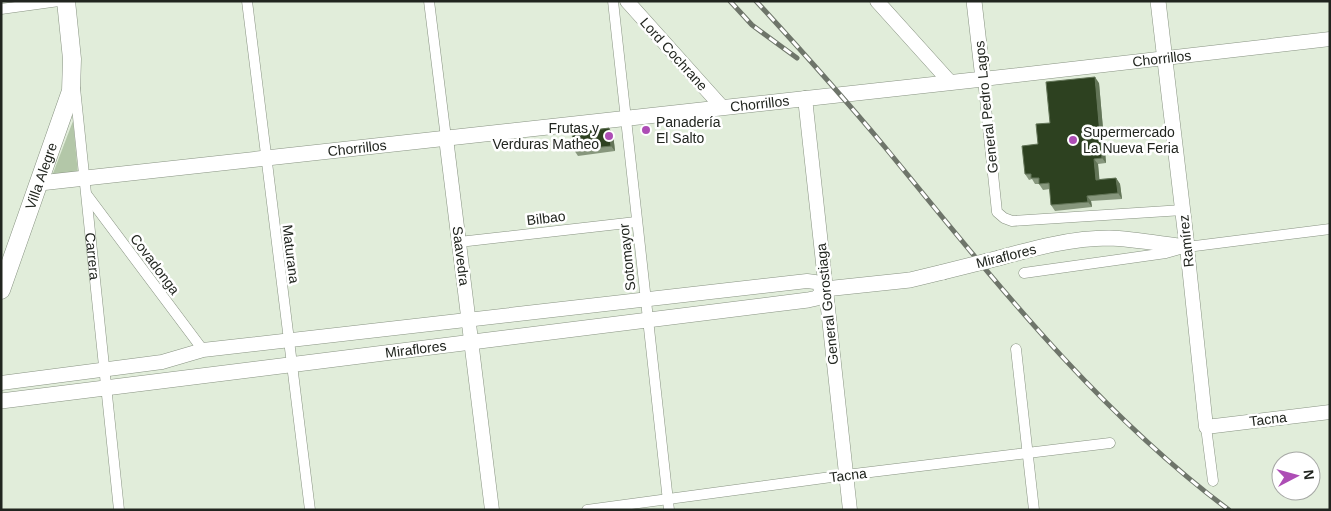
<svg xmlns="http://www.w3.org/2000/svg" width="1331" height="511" font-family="Arial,sans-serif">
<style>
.green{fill:#b3c7a8}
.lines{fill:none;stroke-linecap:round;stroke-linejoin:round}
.minor-casing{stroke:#889382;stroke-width:11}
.tertiary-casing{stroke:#889382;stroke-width:15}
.secondary-casing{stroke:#889382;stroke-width:16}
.trunk-casing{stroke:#889382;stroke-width:19}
.minor{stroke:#fff;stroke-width:10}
.tertiary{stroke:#fff;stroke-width:14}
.secondary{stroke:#fff;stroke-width:15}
.trunk{stroke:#fff;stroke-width:18}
.rail-casing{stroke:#6e756a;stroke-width:5}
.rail{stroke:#fff;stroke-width:3;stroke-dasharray:9;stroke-linecap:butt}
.secondary-bridge-casing{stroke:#889382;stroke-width:16;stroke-linecap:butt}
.secondary-bridge{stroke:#fff;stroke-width:15}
.wall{fill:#87977d}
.shaded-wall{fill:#637558}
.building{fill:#2d4120;stroke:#637558}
.poi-dot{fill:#ad4db5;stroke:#fff;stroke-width:2}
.labels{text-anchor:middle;stroke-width:5;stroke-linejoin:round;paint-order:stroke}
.street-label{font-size:14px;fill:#21251f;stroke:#fff}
.poi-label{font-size:14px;fill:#21251f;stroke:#fff;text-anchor:start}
</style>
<rect width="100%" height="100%" fill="#e1edda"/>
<path class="green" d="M73 121 78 174 52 176Z"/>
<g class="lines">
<g class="minor-casing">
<g id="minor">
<path d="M247 1 310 510"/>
<path d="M429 1 446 138"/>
<path d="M613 1 669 510"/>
<path d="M1 9 59 1"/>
<path d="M983 79 997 212 1004 218 1012 221 1183 210"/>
<path id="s1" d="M75 88 119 510"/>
<path d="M87 195 203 350"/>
<path d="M459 242 636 222"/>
<path d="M1024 273 1166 253 1187 247 1330 229"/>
<path d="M1016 349 1034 510"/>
<path d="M1206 427 1213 481"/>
<path d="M587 510 846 475 1110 443"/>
</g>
</g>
<g class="tertiary-casing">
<g id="tertiary">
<path d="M627 1 722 107"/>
<path d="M877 1 950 82"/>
<path id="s2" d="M983 79 1330 39"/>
<path d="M805 98 850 510"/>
<path d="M446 138 492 510"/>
<path d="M1187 247 1206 427 1330 412"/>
<path d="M1 383 162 362 203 350 807 281 815 282 825 289"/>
</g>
</g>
<g class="secondary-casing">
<g id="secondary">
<path id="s3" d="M40 183 983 79 974 1"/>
<path d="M999 258C1035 248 1072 238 1109 238 1135 239 1161 244 1187 247L1158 1"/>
<path id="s4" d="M1 401 808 300 817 298 825 289 910 280 943 272"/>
</g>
</g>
<g class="trunk-casing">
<g id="trunk">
<path id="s5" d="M1 290 71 91 72 59 66 1"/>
</g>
</g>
<use href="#minor" class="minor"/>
<use href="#tertiary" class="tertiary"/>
<use href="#secondary" class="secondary"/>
<use href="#trunk" class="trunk"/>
<g class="rail-casing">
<g id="rail">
<path d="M730 1 752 25 797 58"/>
<path d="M756 1C800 49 843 97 884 146 991 276 1093 408 1229 510"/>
</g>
</g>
<use href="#rail" class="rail"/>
<g class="secondary-bridge-casing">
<path id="secondary-bridge" d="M943 272 999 258"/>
</g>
<use href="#secondary-bridge" class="secondary-bridge"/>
</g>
<g class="wall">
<path d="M1099 83 1106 163 1098 164 1099 179 1116 178 1120 184 1122 199 1091 201 1092 207 1055 211 1051 205 1050 189 1043 190 1039 184H1035L1032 179 1029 180 1025 174 1050 123Z"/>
<path d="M613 134 615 151 578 156 574 150Z"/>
</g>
<g class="shaded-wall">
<path d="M1095 77 1099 83 1106 163 1102 158Z"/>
<path d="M609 128 613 134 615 151 611 146Z"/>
<path d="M1094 159 1098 164 1100 185 1096 180Z"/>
<path d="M1116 178 1120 184 1122 199 1118 193Z"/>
<path d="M1087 196 1091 201 1092 207 1088 202Z"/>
</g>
<g class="building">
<path d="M1095 77 1102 158 1094 159 1096 180 1116 178 1118 193 1087 196 1088 202 1051 205 1049 183 1039 184V178H1031V174H1025L1022 146 1038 144 1036 124 1050 123 1046 82Z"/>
<path d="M609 128 611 146 574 150 572 133Z"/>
</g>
<g class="poi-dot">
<circle cx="646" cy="130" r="5"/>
<circle cx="609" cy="136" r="5"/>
<circle cx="1073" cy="140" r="5"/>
</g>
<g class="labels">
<g class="street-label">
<text transform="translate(674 54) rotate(48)" y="5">Lord Cochrane</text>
<text dy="5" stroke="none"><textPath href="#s2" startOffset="180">Chorrillos</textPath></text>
<text dy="5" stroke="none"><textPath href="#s3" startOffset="724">Chorrillos</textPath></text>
<text transform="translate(986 107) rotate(-96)" y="5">General Pedro Lagos</text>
<text dy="5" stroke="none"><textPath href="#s3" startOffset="319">Chorrillos</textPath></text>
<text dy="5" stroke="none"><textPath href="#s5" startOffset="121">Villa Alegre</textPath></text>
<text transform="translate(546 218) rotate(-7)" y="5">Bilbao</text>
<text transform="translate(1186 241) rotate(-96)" y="5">Ramírez</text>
<text transform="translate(291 254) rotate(83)" y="5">Maturana</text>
<text dy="5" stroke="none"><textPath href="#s1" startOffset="169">Carrera</textPath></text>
<text transform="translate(461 256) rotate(83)" y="5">Saavedra</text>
<text transform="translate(1006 256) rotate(-14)" y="5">Miraflores</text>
<text transform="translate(627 257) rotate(-96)" y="5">Sotomayor</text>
<text transform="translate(155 264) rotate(53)" y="5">Covadonga</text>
<text transform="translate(827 304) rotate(-96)" y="5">General Gorostiaga</text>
<text dy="5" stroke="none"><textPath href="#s4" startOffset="418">Miraflores</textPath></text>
<text transform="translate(1268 419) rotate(-7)" y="5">Tacna</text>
<text transform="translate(848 475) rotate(-7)" y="5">Tacna</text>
</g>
<g class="poi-label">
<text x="656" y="127">Panadería<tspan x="656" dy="16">El Salto</tspan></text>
<text x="599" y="133" text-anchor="end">Frutas y<tspan x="599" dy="16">Verduras Matheo</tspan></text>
<text x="1083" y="137">Supermercado<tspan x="1083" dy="16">La Nueva Feria</tspan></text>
</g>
</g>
<rect width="1331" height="511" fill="none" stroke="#21251f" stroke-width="5"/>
<g transform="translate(1296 476) rotate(84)"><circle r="24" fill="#ffffff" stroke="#a6a8a5"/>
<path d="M0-4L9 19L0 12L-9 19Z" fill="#ad4db5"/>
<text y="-8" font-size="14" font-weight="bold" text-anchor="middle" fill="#21251f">N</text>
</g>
</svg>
